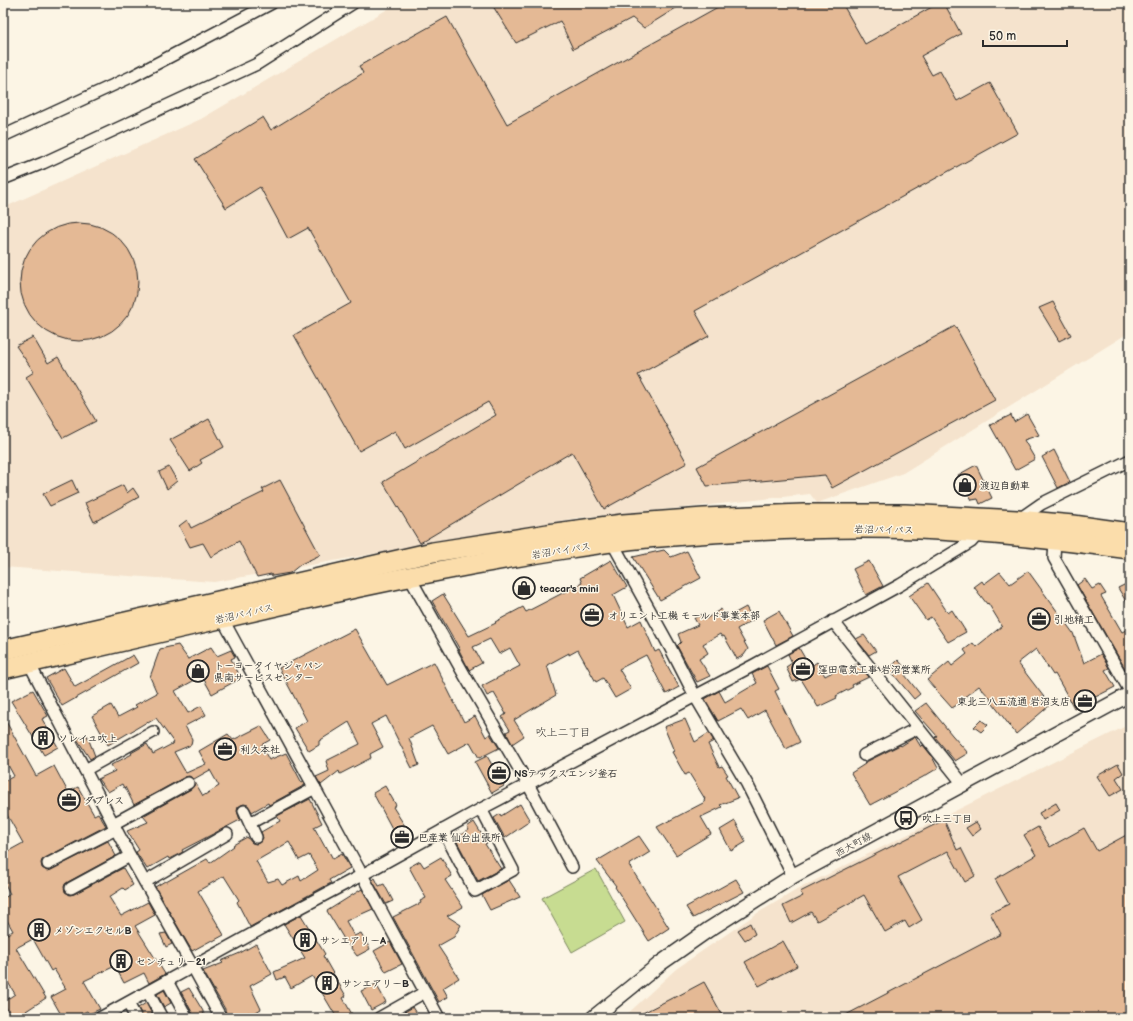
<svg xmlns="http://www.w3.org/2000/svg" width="1133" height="1021" font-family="'Balsamiq Sans','Klee One',sans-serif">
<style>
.built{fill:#f5e3cd}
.green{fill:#c7dc91;stroke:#79845e}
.building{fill:#e4b995;stroke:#2b2b2b;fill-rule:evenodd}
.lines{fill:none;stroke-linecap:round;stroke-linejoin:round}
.minor-casing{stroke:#2b2b2b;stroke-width:14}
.tertiary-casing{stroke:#2b2b2b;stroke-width:17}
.trunk-casing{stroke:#2b2b2b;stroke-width:22}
.minor{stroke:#fcf5e5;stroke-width:11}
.tertiary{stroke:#fcf5e5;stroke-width:14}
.trunk{stroke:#fbddab;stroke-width:19}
.labels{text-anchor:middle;stroke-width:3;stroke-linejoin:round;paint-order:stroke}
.poi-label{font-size:10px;font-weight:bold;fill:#2b2b2b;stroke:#fcf5e5;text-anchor:start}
.street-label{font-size:10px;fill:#2b2b2b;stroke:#fcf5e5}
.neighbourhood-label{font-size:11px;fill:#2b2b2b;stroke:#fcf5e5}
</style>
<rect width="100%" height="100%" fill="#fcf5e5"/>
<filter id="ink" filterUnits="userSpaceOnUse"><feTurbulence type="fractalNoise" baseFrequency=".025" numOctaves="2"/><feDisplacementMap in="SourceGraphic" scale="8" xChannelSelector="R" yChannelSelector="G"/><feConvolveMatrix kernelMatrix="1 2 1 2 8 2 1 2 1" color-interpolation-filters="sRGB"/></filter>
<g filter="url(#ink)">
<g class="built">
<path d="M398 3H1130V332L903 473 817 503 810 494 692 507 577 518 214 582 3 567V208L201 119Z"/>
<path d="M1130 724V1018H623L676 969 756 914 800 888Z"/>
</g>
<path class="green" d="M596 869 625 922 572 952 542 898Z"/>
<g class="building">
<path d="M491 3H684L644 28 632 18 573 49 560 21 516 43Z"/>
<path d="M725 3H842L865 44 939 3H944L961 34 921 56 932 75 940 71 957 101 990 83 1018 133 695 311 709 336 638 375 687 463 604 509 572 452 420 543 383 482 496 415 488 402 405 449 395 431 359 451 294 335 351 303 308 228 288 239 260 187 226 208 195 159 263 117 271 130 363 73 359 66 447 17 507 124Z"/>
<circle cx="79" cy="282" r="59"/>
<path d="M1053 302 1071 335 1059 341 1039 308Z"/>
<path d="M955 326 995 400 832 488 825 475 707 486 697 467Z"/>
<path d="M33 337 48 363 58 357 96 421 63 438 26 377 34 372 16 346Z"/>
<path d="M1027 414 1039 435 1024 440 1035 459 1015 470 990 425 1011 415 1014 422Z"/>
<path d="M209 419 224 447 200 460 202 463 190 471 170 440Z"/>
<path d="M1054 450 1070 482 1058 488 1042 457Z"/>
<path d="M976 465 992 498 980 504 978 499 972 500 958 475Z"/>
<path d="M169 467 177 481 167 489 159 472Z"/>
<path d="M72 480 78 493 50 506 43 494Z"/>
<path d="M280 480 320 555 301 564 290 573 272 576 271 574 257 577 239 541 211 557 203 543 190 547 179 526 187 520 191 528 264 492 262 489Z"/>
<path d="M123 485 127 493 133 488 139 497 94 522 85 503Z"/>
<path d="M664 550 671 557 687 551 701 578 660 600 633 557Z"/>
<path d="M611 560 627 587 613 595 628 627 641 620 655 652 659 650 679 687 666 694 646 655 619 669 631 689 615 698 603 678 596 682 578 650 569 655V653L547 665 556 695 514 720 524 736 512 744 506 732 510 730 502 717 506 714 494 693 487 696 482 686 520 666 510 648 499 654 490 639 473 647 482 663 469 670 459 650H460L432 601 443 594 469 636 496 623 495 622 523 607 526 612 582 583 580 578Z"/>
<path d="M869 561 883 586 866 595 853 569Z"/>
<path d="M1028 571 1073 633 1084 663 1101 654 1109 668 1105 670 1115 687 1074 708 1067 695 1055 674 1053 675 1036 649 1018 663 1050 705 1016 734 990 700 991 699 979 686 959 701 960 703 952 708 927 680 949 662 952 666 967 654 964 650 973 643 976 647 1002 626 988 603 987 604 974 587 982 581 984 584 1000 572 1010 584Z"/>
<path d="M1085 579 1092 589 1100 585 1106 594 1101 596 1122 632 1130 628V677L1077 585Z"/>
<path d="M1130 582V608L1118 588Z"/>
<path d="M928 583 948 613 952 610 966 632 948 642 931 617 926 620 909 596Z"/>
<path d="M746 607 753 620 737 629 748 649 744 655 737 659 724 636 722 637 720 634 703 644 708 653 699 659 710 676 697 682 677 646 681 642 678 634 698 625 694 618 703 614 706 619 721 609 726 618Z"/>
<path d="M779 611 793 636 776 645 763 620Z"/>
<path d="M355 629 387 685 434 662 464 722 475 716 486 737 490 734 499 748 479 758 470 742 448 754 432 726 409 738 419 765 412 768 386 716 371 724 383 747 370 754 371 758 340 774 339 771 321 785 316 777 329 771 326 761 360 744 349 722 319 741V745L309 751 295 728 307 721 279 668Z"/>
<path d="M864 635 876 651 869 655 856 639Z"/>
<path d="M178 645 188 659 211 647 217 656 231 650 235 657 231 659 241 678 212 694 202 676 175 691 188 713 201 706 206 715 185 726 192 739 191 745 174 752 186 773 206 764 199 751 228 734 233 740 261 726 270 740 261 745 269 760 286 753 302 783 304 782 305 785 269 805 268 803 252 812 248 805 244 804 241 805 238 807 237 811 240 820 182 850 183 852 169 859 168 857 147 869 136 852 139 850 127 831 148 822 143 816 191 789 194 786 195 782 203 796 219 786 210 770 194 779 189 776 185 777 134 805 125 787 124 788 122 784 108 792 98 779 115 771 111 765 132 754 131 753 147 744 153 754 174 743 156 718 148 723 147 722 108 745 92 716 111 705 118 717 137 707 135 705 157 693 150 677 160 649Z"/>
<path d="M799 648 810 667 817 662 825 676 842 667 843 669 858 664 869 677 852 685 853 687 836 696 837 698 818 707 801 679 793 682 786 667 792 663 788 654Z"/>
<path d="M133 655 138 663 62 706 46 678 64 668 75 687Z"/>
<path d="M898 660 909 672 905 675 920 694 914 699 889 669Z"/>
<path d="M767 666 779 689 775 691 800 742 786 749 765 710 748 720 741 709 718 721 705 699 719 691 725 702 757 683 752 674Z"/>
<path d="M33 690 48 716 42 719 58 747 44 755 11 701Z"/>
<path d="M926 703 952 735 968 753 955 761 935 737 937 736 915 711Z"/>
<path d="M3 716 36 776 54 766 68 792 78 787 94 815 98 813 106 826 45 858 42 860 41 863 42 868 47 871 51 870 108 841 116 856 68 882 65 884 64 887 65 892 70 895 74 894 123 868 133 885 125 890 123 888 109 897 121 916 148 902 155 915 135 926 165 974 149 983 144 973 124 983 115 966 84 981 100 1009 89 1014 87 1011 72 1018H63L51 997 66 989 54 969 51 971 33 939 16 948 46 998 26 1011 27 1012 24 1013 27 1018H12L3 1002 15 994 3 974V936L13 931 3 913V899L10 894 3 880V854L23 843 6 813 3 814V782L14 776 3 756Z"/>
<path d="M685 719 695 742 709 733 714 741 708 744 719 767 722 766 728 775 726 776 738 798 720 805 722 807 701 817 711 834 676 855 657 827 705 802 704 800 705 799 689 773 685 775 672 752 674 751 664 727Z"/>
<path d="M981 720 988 725 981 732 974 727Z"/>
<path d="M87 735 95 756 90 759 77 739Z"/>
<path d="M915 737 921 747 923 745 931 755 938 768 923 777 870 805 851 773 865 764 864 763 900 745 901 746Z"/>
<path d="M487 756 504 786 492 793 475 762Z"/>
<path d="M1118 764 1123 773 1116 778 1123 789 1110 796 1097 776Z"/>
<path d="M385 786 396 805 393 807 408 831H410L413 839 401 845 396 833 395 834 373 793Z"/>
<path d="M310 799 322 823 314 827 325 847 326 846 333 859 342 854 350 868 329 880 331 883 250 927 237 902 239 900 224 876 198 891 224 935 213 941 212 940 192 951 155 887 165 881 166 882 207 859 210 863 234 846 233 845 247 837 252 843 256 844 259 843 263 838 261 832 280 821 277 816ZM289 842 299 860 309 855 318 870 301 881 299 876 282 885 278 879 268 882 256 861Z"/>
<path d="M1056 803 1060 810 1043 820 1039 813Z"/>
<path d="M520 804 530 821 505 838 494 818 500 814 501 816Z"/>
<path d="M944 820 957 850 961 848 975 876 965 882 948 851 898 877 922 920 909 928 905 921 885 932 864 895 817 921 811 912 791 923 783 906 803 896 800 892Z"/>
<path d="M735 821 746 842 731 851 720 830Z"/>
<path d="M474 822 487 843 485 844 501 869 478 881 455 838 469 830 467 827Z"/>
<path d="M976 822 981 829 972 836 966 828Z"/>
<path d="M1038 827 1050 847 1084 828 1097 851 1130 833V1018H840L1001 934 990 913 1009 904 995 879 1036 855 1024 835Z"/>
<path d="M639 836 650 852 629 865 669 928 649 941 615 887 616 886 597 861Z"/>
<path d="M441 857 452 876 445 880 463 907 447 916 461 925 454 937 438 946 459 978 443 988 448 997 439 1002 393 917 421 903 420 901 426 898 409 867 420 861 424 867Z"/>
<path d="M375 878 379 886 384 884 393 901 386 904 372 880Z"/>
<path d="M736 879 744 892 693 918 686 907Z"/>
<path d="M509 880 520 897 490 910 482 895Z"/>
<path d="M362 889 373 909 346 921 354 936 361 933 370 949 357 956 344 939 327 911Z"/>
<path d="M301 915 325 954 323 956 346 996 343 998 354 1018H337L312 976 291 988 285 977 277 980 274 972 305 958 284 924Z"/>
<path d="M750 923 755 934 745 940 738 930Z"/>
<path d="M166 933 172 944 166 947 160 934Z"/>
<path d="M783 941 797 966 759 986 745 962Z"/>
<path d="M390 942 402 964 386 972 374 951Z"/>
<path d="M256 944 272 974 250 986 261 1009 251 1015 249 1012 239 1018H228L225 1010V1009L203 971 223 963 221 961 240 953Z"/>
<path d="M704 982 724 1018H633L674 997V998Z"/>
<path d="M376 984 386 1002 371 1010 361 991Z"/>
<path d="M189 988 203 1011V1012L206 1018H195L193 1014 181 992Z"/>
<path d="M164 990 171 1003 164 1007 157 994Z"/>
<path d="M146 1003 153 1016 149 1018H143L138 1008Z"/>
<path d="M413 1007 420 1018H406L403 1013Z"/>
</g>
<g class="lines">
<g class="minor-casing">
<g id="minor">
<path d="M3 136 133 76 272 3"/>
<path d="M3 179 43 163 257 64 353 3"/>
<path d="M1018 520 1041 504 1130 460"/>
<path d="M1055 540 1054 558 1130 691"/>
<path d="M612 542 670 647 695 696 747 784 793 876"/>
<path d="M409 576 465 676 528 784 572 867"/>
<path d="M222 618 362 875 439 1018"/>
<path d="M833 621 963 784"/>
<path d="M29 663 130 856 193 967 221 1018"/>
<path d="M864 755 918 728"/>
<path d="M85 770 153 732"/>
<path d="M244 811 256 837"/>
<path d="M250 823 315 788"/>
<path d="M113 824 188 783"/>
<path d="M443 830 475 891 513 870 481 809"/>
<path d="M48 864 116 829"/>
<path d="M145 882 227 834"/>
<path d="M71 888 130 856"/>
<path d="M167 981 187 1018"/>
<path d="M148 992 162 1018"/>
<path d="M128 1003 136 1018"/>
<path d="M100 1018 279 919 362 875 481 809 754 665 900 585 971 542 979 533"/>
<path d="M379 1018 425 992"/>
</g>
</g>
<g class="tertiary-casing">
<path id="tertiary" d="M593 1018 661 963 708 930 793 876 1130 694"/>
</g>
<g class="trunk-casing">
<g id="trunk">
<path d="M3 650 433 552 548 534 623 524 704 518 803 514H905L1017 520 1073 525 1130 533"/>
<path d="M3 669C120 642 238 614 355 588 425 573 494 560 564 549 596 544 628 539 661 537 746 530 833 526 919 529 989 532 1060 540 1130 549"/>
</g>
</g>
<use href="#minor" class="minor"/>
<use href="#tertiary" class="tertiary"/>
<use href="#trunk" class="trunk"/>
</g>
</g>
<defs>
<g id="shop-ring" transform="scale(1.15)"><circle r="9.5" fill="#fcf5e5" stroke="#2b2b2b" stroke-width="1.5"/><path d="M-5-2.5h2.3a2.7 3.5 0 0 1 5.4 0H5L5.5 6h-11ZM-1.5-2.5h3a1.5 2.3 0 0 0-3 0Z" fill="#2b2b2b"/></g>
<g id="office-ring" transform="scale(1.15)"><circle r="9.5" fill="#fcf5e5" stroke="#2b2b2b" stroke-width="1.5"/><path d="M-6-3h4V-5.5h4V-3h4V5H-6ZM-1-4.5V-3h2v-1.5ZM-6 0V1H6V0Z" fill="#2b2b2b"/></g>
<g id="building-ring" transform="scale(1.15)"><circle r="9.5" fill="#fcf5e5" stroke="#2b2b2b" stroke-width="1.5"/><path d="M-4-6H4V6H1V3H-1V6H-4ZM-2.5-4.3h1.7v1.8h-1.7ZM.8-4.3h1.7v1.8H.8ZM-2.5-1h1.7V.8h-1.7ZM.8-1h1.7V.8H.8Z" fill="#2b2b2b"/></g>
<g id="bus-ring" transform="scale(1.15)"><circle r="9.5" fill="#fcf5e5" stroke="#2b2b2b" stroke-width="1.5"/><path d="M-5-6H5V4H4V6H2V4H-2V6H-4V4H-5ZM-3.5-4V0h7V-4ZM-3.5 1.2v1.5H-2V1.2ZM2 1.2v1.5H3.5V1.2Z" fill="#2b2b2b"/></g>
</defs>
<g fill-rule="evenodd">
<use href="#shop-ring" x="965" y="485"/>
<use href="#shop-ring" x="524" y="588"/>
<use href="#office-ring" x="592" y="615"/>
<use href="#office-ring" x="1039" y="619"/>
<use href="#office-ring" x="803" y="669"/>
<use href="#shop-ring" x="198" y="671"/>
<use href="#office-ring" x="1085" y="701"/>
<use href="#building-ring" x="43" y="738"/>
<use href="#office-ring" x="225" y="749"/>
<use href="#office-ring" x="499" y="773"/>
<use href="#office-ring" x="69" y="800"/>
<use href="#bus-ring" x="906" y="818"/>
<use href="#office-ring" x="402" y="837"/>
<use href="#building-ring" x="39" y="930"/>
<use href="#building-ring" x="305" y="940"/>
<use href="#building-ring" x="121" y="961"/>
<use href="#building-ring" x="327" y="983"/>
</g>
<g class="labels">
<g class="poi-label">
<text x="980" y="489">渡辺自動車</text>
<text x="540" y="592">teacar's mini</text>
<text x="608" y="619">オリエント工機 モールド事業本部</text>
<text x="1054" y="623">引地精工</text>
<text x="214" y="669">トーヨータイヤジャパン<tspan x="214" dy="12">県南サービスセンター</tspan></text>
<text x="818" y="673">窪田電気工事 岩沼営業所</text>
<text x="1070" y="705" text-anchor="end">東北三八五流通 岩沼支店</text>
<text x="58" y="742">ソレイユ吹上</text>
<text x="240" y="753">利久本社</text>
<text x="514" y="777">NSテックスエンジ釜石</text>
<text x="84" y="804">ダブレス</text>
<text x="922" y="822">吹上三丁目</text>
<text x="418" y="841">巴産業 仙台出張所</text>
<text x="54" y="934">メゾンエクセルB</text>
<text x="320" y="944">サンエアリーA</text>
<text x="136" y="965">センチュリー21</text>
<text x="342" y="987">サンエアリーB</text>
</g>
<g class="street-label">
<text transform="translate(884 529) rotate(1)" y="4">岩沼バイパス</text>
<text transform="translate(561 550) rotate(-9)" y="4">岩沼バイパス</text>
<text transform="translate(244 613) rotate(-13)" y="4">岩沼バイパス</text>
<text transform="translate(853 844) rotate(-29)" y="4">西大町線</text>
</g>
<g class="neighbourhood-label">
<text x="563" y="736">吹上二丁目</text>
</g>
</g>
<rect width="1133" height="1021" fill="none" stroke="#fcf5e5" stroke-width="16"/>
<rect x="8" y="8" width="1117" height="1005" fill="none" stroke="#2b2b2b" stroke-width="1.5" filter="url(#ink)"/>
<path d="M983 40v6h84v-6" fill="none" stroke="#2b2b2b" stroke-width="2"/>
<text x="989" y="40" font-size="12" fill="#2b2b2b" stroke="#fcf5e5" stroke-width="3" paint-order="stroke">50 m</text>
</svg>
